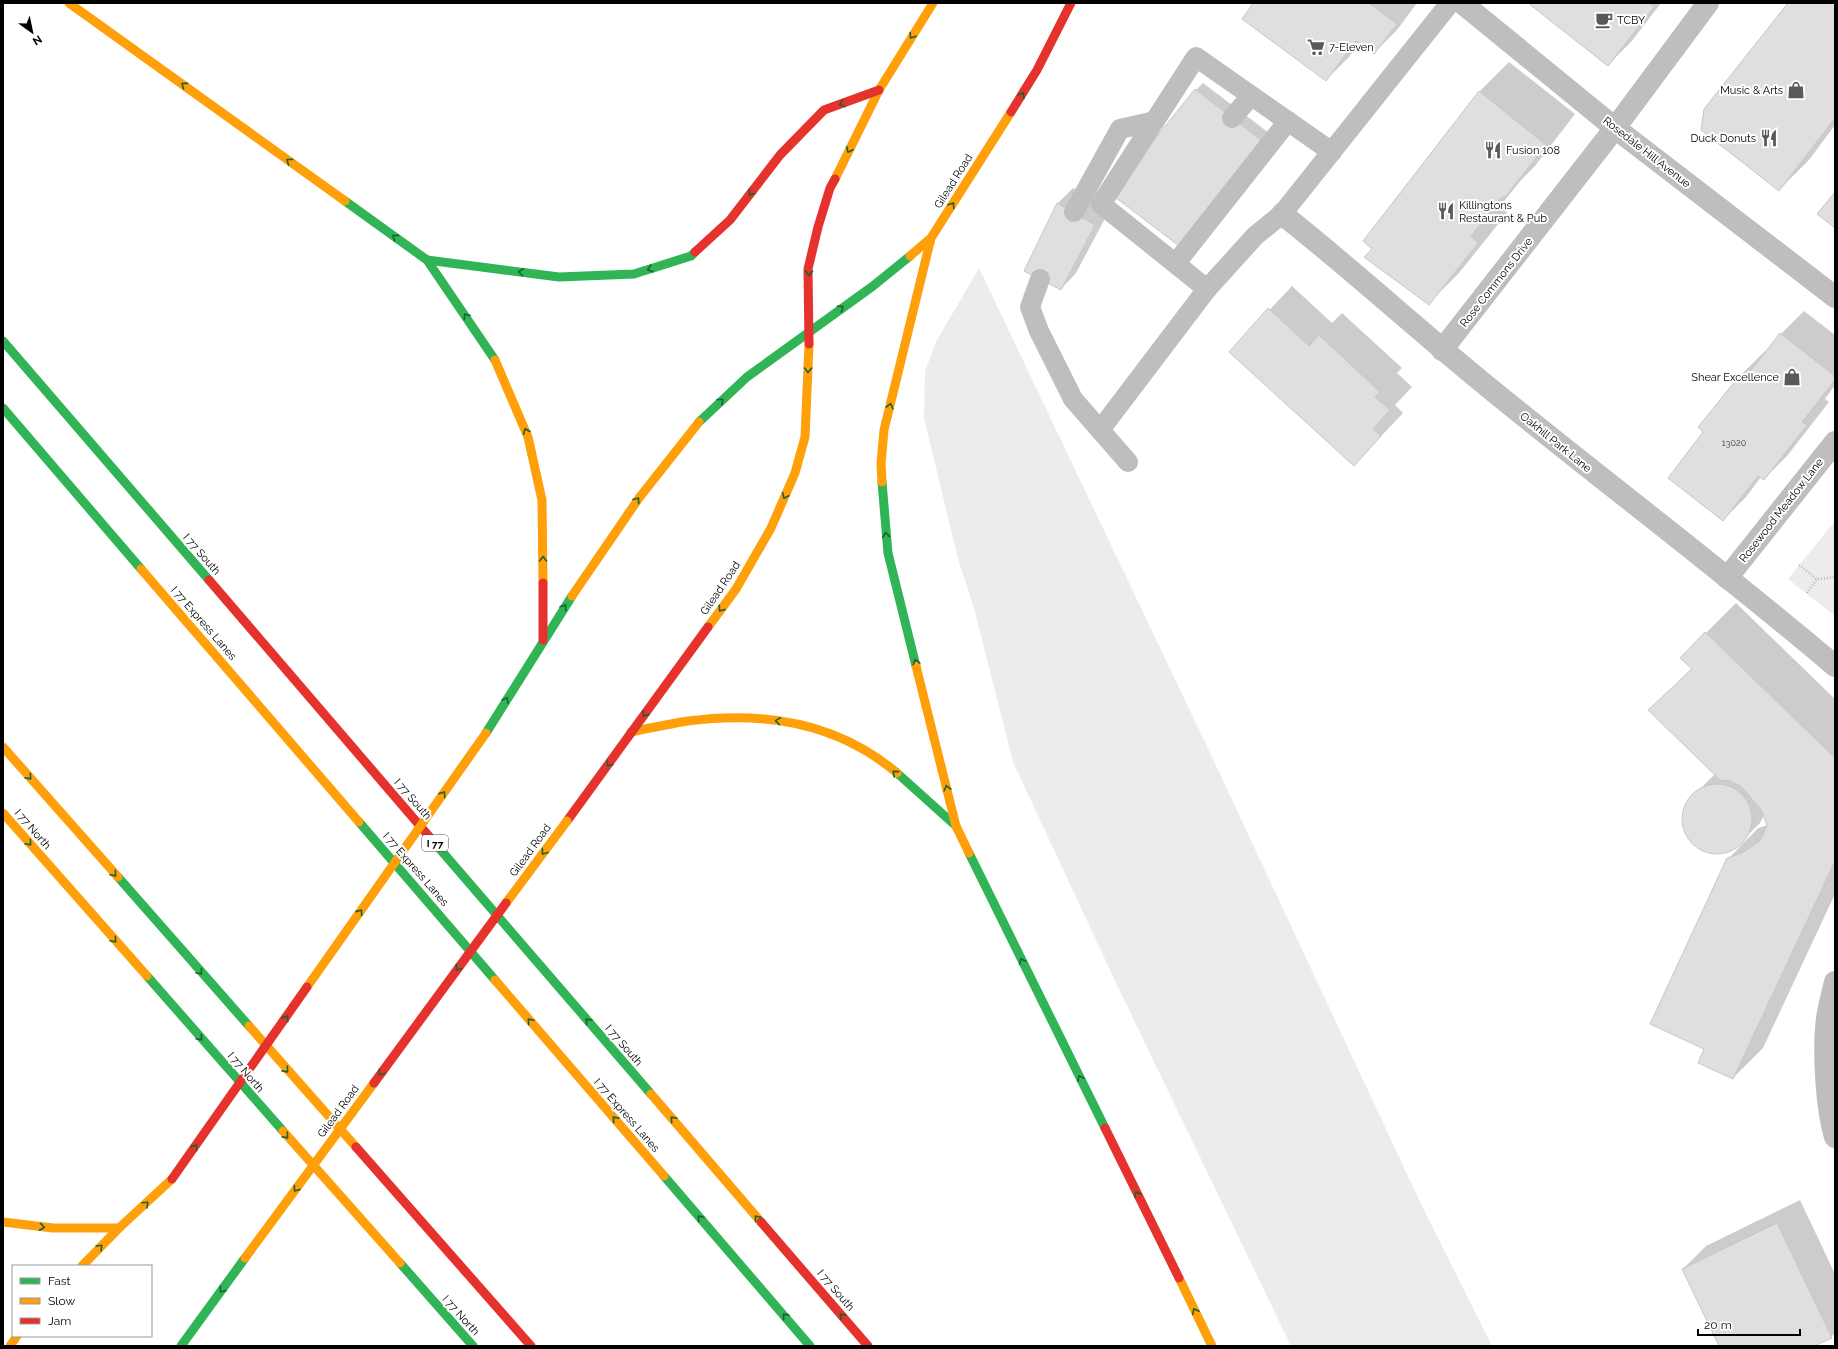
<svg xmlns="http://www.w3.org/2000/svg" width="1838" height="1349" font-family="Raleway,sans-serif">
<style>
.green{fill:#ececec}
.shadow{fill:#0003}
.building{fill:#dfdfdf;stroke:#c7c7c7}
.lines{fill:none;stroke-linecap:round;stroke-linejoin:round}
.path{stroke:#b9b9b9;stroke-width:2.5;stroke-dasharray:1 2;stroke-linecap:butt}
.lane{stroke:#bebebe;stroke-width:20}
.street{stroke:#bebebe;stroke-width:22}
.fast{stroke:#30b455;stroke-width:9}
.slow{stroke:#ff9f0a;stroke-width:9}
.jam{stroke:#e5322d;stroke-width:9}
.slow-bridge{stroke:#ff9f0a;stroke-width:9}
.jam-bridge{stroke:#e5322d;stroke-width:9}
.oneway{stroke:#1a632f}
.labels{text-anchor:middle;stroke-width:4;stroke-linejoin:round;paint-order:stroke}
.number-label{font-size:9px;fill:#383838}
.shield{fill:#fff;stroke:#4c4c4c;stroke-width:1}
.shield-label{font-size:10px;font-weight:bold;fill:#000}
.poi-label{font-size:11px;fill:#000;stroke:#fff;text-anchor:start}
.street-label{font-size:11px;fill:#000;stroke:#fff}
</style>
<rect width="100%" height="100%" fill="#fff"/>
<g class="green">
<path d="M979 268 1212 757 1422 1206 1492 1346H1291L1117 985 1013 762 974 608 958 559 924 418 925 371 937 340Z"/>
<path d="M1835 521V616L1788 579Z"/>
</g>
<g class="shadow">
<path d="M1254 3H1417L1397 30 1374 53 1360 42 1349 57 1326 80Z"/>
<path d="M1530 3H1661L1631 42 1608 65Z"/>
<path d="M1788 3H1835V125L1809 160 1779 190Z"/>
<path d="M1509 62 1575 114 1535 166 1521 180 1501 205 1507 213 1459 273 1429 303 1479 92Z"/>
<path d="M1203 83 1273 136 1190 240 1196 90Z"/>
<path d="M1073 188 1110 209 1076 273 1061 289 1058 203Z"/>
<path d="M1292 286 1332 323 1342 313 1402 368 1397 373 1412 387 1395 405 1403 413 1354 465 1230 352Z"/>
<path d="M1804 311 1835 335V385L1825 399 1829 402 1787 456 1764 479 1761 477 1746 497 1723 520 1705 432 1700 427 1742 374 1765 351 1766 352 1781 334Z"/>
<path d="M1736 603 1835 699V894L1763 1048 1733 1078 1705 1049 1728 859 1758 828 1768 825 1764 815 1760 823 1736 847 1725 852 1708 851 1697 846 1689 838 1683 821 1684 810 1690 799 1715 774 1650 710 1692 668 1681 658Z"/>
<path d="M1800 1200 1835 1274V1333L1831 1337 1812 1346H1720L1683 1269 1706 1246Z"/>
</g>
<g class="building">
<path d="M1253 3H1369L1397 24 1374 54 1356 41 1326 81 1242 19Z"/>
<path d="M1528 3H1649L1654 7 1608 66Z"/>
<path d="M1788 3H1835V118L1779 191 1701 130 1704 109Z"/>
<path d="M1195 89 1266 144 1183 249 1111 194Z"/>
<path d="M1479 91 1546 145 1505 197H1502L1471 236 1478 243 1429 305 1364 257 1372 249 1363 241Z"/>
<path d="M1835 192V228L1817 214Z"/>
<path d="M1057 203 1095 225 1061 290 1024 271Z"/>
<path d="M1268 308 1309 346 1319 335 1380 392 1375 397 1390 410 1373 429 1381 436 1354 466 1229 352Z"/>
<path d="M1780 333 1835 376V380L1802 422 1807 425 1764 480 1758 476 1723 521 1668 478 1703 432 1698 427 1741 374 1746 377Z"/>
<path d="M1705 632 1835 758V861L1733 1079 1698 1063 1704 1049 1650 1024 1727 858 1742 853 1760 841 1767 826 1762 811 1742 787 1730 781 1720 780 1648 710 1692 669 1680 658Z"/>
<circle cx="1717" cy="819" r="35"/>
<path d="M1777 1223 1832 1338 1814 1346H1719L1682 1269Z"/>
</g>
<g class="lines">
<g class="path">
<path d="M1799 565 1817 579 1806 594"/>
<path d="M1818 579 1835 577"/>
</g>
<g class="lane">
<path d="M1232 118 1251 96"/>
<path d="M1332 152 1196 57 1101 204 1207 289 1255 236 1282 214 1450 3"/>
<path d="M1074 212 1120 129 1155 121"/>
<path d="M1176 263 1288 121"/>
<path d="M1040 279 1030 307 1039 331 1073 399 1128 462"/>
<path d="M1100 430 1207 289"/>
</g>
<g class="street">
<path d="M1462 3 1615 128 1835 297"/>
<path d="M1282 214C1353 270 1418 330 1488 387 1603 481 1722 570 1835 666"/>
<path d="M1442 350 1615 128 1708 3"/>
<path d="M1727 578 1835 442"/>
<path d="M1835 982C1832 994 1829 1006 1827 1018 1823 1050 1826 1106 1835 1137"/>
</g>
<g class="fast">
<path d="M345 201 427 260 495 360"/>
<path d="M427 260 559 277 634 274 691 256 695 252"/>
<path d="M3 341 209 580"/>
<path d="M3 408 141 569"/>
<path d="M699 422 747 377 873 286 910 256"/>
<path d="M882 482 888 553 916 666"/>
<path d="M486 733 572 596"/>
<path d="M897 773 956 826"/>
<path d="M359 822 495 980"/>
<path d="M433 841 651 1094"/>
<path d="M969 853 1105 1128"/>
<path d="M118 877 249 1026"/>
<path d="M147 976 283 1131"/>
<path d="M664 1176 810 1346"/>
<path d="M400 1263 473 1346"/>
<path d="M181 1346 245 1258"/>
</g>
<g class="slow">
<path d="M69 3 345 201"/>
<path d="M835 179 879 90 933 3"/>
<path d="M910 256 931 238 1011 112"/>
<path d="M495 360 528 437 542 500 543 583"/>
<path d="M882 482 881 464 884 430 931 238"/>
<path d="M141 569 359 822"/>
<path d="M572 596 639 498 699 422"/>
<path d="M708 627 736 589 771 528 795 473 805 437 809 344"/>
<path d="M916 666 956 826 969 853"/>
<path d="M631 732C650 728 669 724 688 721 764 711 838 723 897 773"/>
<path d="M3 747 118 877"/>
<path d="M3 813 147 976"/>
<path d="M495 980 664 1176"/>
<path d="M249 1026 356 1147"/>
<path d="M651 1094 761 1222"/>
<path d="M283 1131 400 1263"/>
<path d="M3 1222 53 1228H119"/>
<path d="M82 1266 119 1228 172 1179"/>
<path d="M1179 1278 1212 1346"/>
<path d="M10 1346 17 1336"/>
</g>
<g class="jam">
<path d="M1011 112 1037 70 1071 3"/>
<path d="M695 252 730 220 780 155 824 110 879 90"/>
<path d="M809 344 808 269 818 227 830 188 835 179"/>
<path d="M209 580 433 841"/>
<path d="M543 583V640"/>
<path d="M567 821 708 627"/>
<path d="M1105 1128 1179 1278"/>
<path d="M356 1147 531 1346"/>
<path d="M761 1222 868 1346"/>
</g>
<g class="slow-bridge">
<path d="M506 903 567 821"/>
<path d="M307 987 486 733"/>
<path d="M245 1258 374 1083"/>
</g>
<g class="jam-bridge">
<path d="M374 1083 506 903"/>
<path d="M172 1179 307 987"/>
</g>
</g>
<defs><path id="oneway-chevron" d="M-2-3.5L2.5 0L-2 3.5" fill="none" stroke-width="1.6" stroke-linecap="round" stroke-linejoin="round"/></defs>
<g class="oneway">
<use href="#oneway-chevron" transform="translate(912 36) rotate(122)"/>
<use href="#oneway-chevron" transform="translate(184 85) rotate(-144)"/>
<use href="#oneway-chevron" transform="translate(1022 95) rotate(-58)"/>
<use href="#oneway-chevron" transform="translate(842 104) rotate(160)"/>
<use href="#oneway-chevron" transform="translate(849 150) rotate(116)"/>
<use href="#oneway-chevron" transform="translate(289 161) rotate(-144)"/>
<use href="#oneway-chevron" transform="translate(751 193) rotate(127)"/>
<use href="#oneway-chevron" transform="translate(952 205) rotate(-58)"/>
<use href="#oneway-chevron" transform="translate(395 237) rotate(-144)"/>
<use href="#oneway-chevron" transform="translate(650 269) rotate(162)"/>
<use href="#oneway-chevron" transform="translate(521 272) rotate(-173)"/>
<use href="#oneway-chevron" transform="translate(809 273) rotate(92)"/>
<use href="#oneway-chevron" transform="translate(841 308) rotate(-35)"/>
<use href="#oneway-chevron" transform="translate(466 316) rotate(-125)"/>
<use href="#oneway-chevron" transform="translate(808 370) rotate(92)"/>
<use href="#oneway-chevron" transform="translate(721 401) rotate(-43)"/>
<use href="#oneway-chevron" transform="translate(890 406) rotate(-76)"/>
<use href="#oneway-chevron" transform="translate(526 431) rotate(-113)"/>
<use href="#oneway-chevron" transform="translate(785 496) rotate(114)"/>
<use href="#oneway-chevron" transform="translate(637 500) rotate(-54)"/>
<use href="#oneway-chevron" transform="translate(886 535) rotate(-95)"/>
<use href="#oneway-chevron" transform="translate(543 559) rotate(-90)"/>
<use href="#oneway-chevron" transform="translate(564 607) rotate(-56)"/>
<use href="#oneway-chevron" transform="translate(721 609) rotate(126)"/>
<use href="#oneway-chevron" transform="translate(916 662) rotate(-104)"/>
<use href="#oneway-chevron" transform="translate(506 700) rotate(-59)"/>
<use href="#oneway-chevron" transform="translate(645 714) rotate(126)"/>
<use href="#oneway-chevron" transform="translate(778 721) rotate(-172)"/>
<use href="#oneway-chevron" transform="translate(609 764) rotate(126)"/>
<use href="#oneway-chevron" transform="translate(895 773) rotate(-140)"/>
<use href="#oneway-chevron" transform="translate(29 777) rotate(49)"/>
<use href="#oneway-chevron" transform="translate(947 788) rotate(-104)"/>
<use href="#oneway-chevron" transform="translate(443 794) rotate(-55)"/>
<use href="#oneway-chevron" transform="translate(29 843) rotate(49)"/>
<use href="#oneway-chevron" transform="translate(544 852) rotate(126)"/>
<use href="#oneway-chevron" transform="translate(114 874) rotate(49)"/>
<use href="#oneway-chevron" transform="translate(360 912) rotate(-55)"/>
<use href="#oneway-chevron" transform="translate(114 940) rotate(49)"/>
<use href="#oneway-chevron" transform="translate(1022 961) rotate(-116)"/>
<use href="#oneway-chevron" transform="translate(458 968) rotate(126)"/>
<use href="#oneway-chevron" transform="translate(200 972) rotate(49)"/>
<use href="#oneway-chevron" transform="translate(286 1018) rotate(-55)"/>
<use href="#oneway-chevron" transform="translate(530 1021) rotate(-131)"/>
<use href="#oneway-chevron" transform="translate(588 1021) rotate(-131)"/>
<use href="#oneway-chevron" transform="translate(200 1038) rotate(49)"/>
<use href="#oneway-chevron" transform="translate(286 1070) rotate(48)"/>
<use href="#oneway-chevron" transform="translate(381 1073) rotate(126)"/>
<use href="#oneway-chevron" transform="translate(1080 1078) rotate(-116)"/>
<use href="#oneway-chevron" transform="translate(615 1119) rotate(-131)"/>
<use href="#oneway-chevron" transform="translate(673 1119) rotate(-131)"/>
<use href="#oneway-chevron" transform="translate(286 1136) rotate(48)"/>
<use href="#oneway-chevron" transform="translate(195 1147) rotate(-55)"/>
<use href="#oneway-chevron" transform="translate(296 1189) rotate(126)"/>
<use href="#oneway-chevron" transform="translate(1137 1194) rotate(-116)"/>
<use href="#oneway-chevron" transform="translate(146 1204) rotate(-43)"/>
<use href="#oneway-chevron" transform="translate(700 1218) rotate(-131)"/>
<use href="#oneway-chevron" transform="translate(757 1218) rotate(-131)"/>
<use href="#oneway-chevron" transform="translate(42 1227) rotate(6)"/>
<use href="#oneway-chevron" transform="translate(100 1247) rotate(-45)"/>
<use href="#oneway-chevron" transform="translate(222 1290) rotate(126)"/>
<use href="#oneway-chevron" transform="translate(1195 1311) rotate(-116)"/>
<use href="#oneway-chevron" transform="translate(785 1316) rotate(-131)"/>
<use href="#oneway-chevron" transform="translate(842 1316) rotate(-131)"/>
</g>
<defs>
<g id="cafe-bare" transform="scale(1.38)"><path d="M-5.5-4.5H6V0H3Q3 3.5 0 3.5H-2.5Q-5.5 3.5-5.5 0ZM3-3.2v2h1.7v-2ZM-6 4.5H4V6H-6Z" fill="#595959" stroke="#fff" stroke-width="2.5" paint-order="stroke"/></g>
<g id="supermarket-bare" transform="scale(1.38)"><path d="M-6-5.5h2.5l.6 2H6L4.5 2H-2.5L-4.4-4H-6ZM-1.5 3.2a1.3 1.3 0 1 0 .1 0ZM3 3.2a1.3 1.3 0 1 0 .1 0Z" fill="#595959" stroke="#fff" stroke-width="2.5" paint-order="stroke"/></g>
<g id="shop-bare" transform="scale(1.38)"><path d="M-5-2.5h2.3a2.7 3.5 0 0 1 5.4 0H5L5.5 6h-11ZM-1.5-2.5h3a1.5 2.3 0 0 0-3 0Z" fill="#595959" stroke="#fff" stroke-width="2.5" paint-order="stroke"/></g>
<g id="restaurant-bare" transform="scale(1.38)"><path d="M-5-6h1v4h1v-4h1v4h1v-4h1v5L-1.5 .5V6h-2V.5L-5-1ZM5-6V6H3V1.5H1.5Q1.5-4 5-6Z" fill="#595959" stroke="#fff" stroke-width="2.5" paint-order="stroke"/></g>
</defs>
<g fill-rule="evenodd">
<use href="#cafe-bare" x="1604" y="20"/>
<use href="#supermarket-bare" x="1316" y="47"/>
<use href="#shop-bare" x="1796" y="90"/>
<use href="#restaurant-bare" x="1769" y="138"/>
<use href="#restaurant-bare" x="1493" y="150"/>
<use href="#restaurant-bare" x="1446" y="211"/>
<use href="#shop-bare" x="1792" y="377"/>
</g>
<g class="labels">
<g class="number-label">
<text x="1734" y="446">13020</text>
</g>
<rect class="shield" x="422" y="835" width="26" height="16" rx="3"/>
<g class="shield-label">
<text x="435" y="847">I 77</text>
</g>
<g class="poi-label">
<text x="1617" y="24">TCBY</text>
<text x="1329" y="51">7-Eleven</text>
<text x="1783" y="94" text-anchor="end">Music &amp; Arts</text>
<text x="1756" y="142" text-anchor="end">Duck Donuts</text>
<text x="1506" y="154">Fusion 108</text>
<text x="1459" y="209">Killingtons<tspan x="1459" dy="13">Restaurant &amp; Pub</tspan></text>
<text x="1779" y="381" text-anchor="end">Shear Excellence</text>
</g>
<g class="street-label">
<text transform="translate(1647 152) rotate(38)" y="4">Rosedale Hill Avenue</text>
<text transform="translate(953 181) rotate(-58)" y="4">Gilead Road</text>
<text transform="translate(1496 282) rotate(-52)" y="4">Rose Commons Drive</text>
<text transform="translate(1556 442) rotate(39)" y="4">Oakhill Park Lane</text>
<text transform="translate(1781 510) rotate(-52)" y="4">Rosewood Meadow Lane</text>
<text transform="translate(202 554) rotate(49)" y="4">I 77 South</text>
<text transform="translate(720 588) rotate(-56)" y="4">Gilead Road</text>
<text transform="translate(204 623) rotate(49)" y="4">I 77 Express Lanes</text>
<text transform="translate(413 799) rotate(49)" y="4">I 77 South</text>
<text transform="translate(33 829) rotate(49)" y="4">I 77 North</text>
<text transform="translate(530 850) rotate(-54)" y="4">Gilead Road</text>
<text transform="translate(416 869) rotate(49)" y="4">I 77 Express Lanes</text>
<text transform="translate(624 1045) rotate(49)" y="4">I 77 South</text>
<text transform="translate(246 1072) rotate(49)" y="4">I 77 North</text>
<text transform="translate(338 1111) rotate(-54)" y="4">Gilead Road</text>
<text transform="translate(627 1115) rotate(49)" y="4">I 77 Express Lanes</text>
<text transform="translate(836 1290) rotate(49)" y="4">I 77 South</text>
<text transform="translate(461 1315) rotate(48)" y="4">I 77 North</text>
</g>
</g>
<rect width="1838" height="1349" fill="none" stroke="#000000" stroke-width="8"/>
<rect x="12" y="1265" width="140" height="72" fill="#ffffff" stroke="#999999"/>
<rect x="20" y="1278" width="20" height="6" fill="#30b455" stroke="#999999"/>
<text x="48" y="1285" font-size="12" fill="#000000">Fast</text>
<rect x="20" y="1298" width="20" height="6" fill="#ff9f0a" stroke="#999999"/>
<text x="48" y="1305" font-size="12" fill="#000000">Slow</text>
<rect x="20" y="1318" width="20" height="6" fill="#e5322d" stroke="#999999"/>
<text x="48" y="1325" font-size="12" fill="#000000">Jam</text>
<g transform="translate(32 32) rotate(147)" stroke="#ffffff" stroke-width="3" paint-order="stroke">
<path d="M0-3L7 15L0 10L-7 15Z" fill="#000000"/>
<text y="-6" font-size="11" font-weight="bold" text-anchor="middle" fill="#000000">N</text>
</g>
<path d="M1698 1329v6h102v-6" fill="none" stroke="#000000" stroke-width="2"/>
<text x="1704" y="1329" font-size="12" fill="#000000" stroke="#ffffff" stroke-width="3" paint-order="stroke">20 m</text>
</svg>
